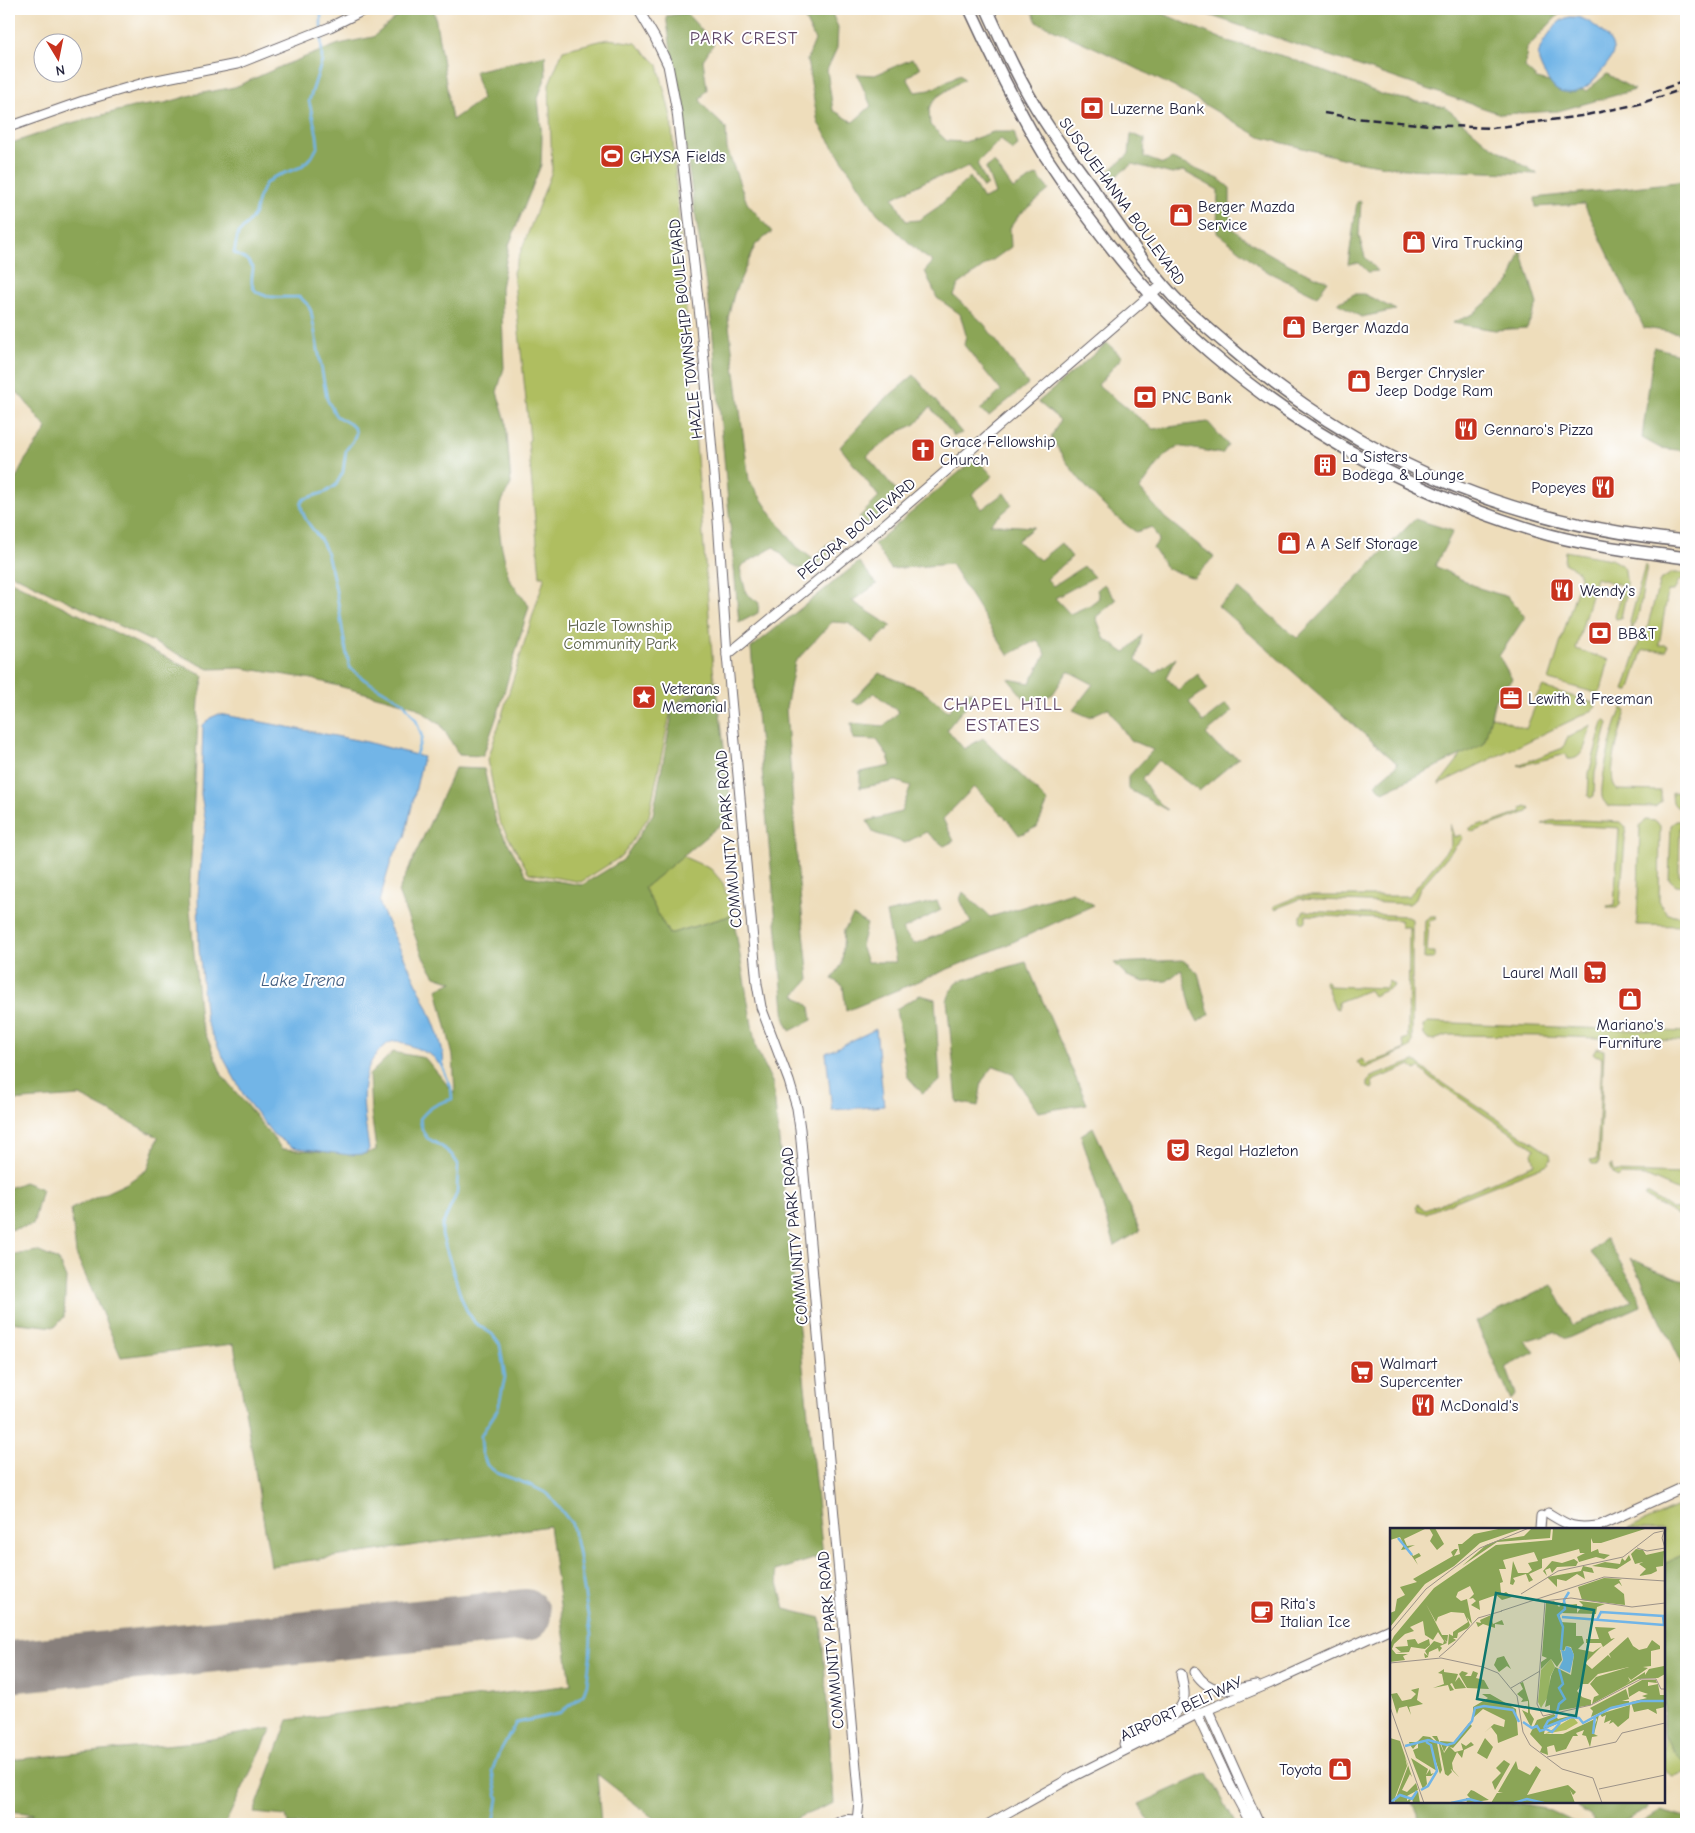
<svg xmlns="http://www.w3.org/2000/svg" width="1695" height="1833" font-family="'Comic Neue',sans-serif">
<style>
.green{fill:#afbe61;stroke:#68704e}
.forest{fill:#8ba557;stroke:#566449}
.water{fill:#72b5e7;stroke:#4a6c91}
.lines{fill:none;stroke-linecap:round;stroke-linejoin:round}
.stream{stroke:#72b5e7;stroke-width:2.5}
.runway{stroke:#88807b;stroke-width:52}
.tertiary-casing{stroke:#696368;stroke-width:11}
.trunk-casing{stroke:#696368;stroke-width:14}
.tertiary{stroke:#fff;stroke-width:9}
.trunk{stroke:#fff;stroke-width:11}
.rail{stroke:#22223b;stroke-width:2.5;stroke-dasharray:8 4;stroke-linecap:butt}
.labels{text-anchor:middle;stroke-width:4;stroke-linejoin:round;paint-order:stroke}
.poi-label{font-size:16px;fill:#22223b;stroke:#fff;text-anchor:start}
.street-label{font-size:16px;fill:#22223b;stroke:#fff}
.park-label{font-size:16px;fill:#5a604a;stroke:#fff}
.neighbourhood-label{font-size:18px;letter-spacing:1px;fill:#614868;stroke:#fff}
.water-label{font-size:18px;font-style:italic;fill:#425d80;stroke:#fff}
.inset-river{fill:none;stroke:#72b5e7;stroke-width:2.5}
.inset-road{fill:none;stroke:#9c9288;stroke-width:1}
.view{fill:#0f766e;fill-opacity:0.15;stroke:#0f766e;stroke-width:2.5}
.inset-edge{fill:none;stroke:#22223b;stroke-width:2.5}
</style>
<rect width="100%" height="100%" fill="#fff"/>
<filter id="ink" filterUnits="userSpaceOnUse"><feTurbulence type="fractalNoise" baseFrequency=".02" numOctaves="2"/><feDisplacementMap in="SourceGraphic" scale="10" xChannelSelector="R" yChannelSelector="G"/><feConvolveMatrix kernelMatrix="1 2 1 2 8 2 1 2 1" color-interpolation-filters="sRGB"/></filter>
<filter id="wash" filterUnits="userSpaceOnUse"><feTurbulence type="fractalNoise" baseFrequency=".0096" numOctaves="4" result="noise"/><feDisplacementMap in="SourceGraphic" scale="20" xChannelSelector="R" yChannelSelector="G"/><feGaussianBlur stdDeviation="1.12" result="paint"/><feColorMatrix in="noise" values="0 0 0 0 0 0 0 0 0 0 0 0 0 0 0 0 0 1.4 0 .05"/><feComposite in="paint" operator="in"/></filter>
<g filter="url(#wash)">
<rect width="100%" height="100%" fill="#edb"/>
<g class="green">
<path d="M608 39 636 43 658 65 671 117 714 680 672 705 649 816 622 856 581 882 529 873 499 821 488 760 544 579V576H540L528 441 530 440 513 272 552 171 549 84 563 50Z"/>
<path d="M1565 551 1611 559 1623 566 1625 570 1627 589 1621 618 1616 619 1615 616 1624 586 1596 578 1576 649 1609 660 1601 690 1596 693 1549 680 1580 579C1579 567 1572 568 1564 563Z"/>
<path d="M1645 565 1647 566 1639 612 1632 630 1630 622Z"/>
<path d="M1672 573H1686V580H1679L1674 591H1668L1659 645H1667L1668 646 1665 651 1645 650 1642 652 1629 691H1626L1624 690 1639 642 1644 639 1660 580Z"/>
<path d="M1543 687 1594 703 1596 707 1593 710 1439 784 1492 716 1526 729 1536 704V697Z"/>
<path d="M1622 708 1626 711C1622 727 1604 778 1617 790L1661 791V802L1655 807 1609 806C1605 803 1603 801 1602 797 1600 780 1614 724 1622 708Z"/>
<path d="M1606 721 1608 723 1595 773 1594 796 1590 798 1588 796 1589 773 1603 722Z"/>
<path d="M1591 725C1587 738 1585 761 1568 759L1566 754 1519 766 1518 765 1563 748 1567 738Z"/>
<path d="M1672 792 1686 793V808C1674 808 1672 805 1672 792Z"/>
<path d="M1527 806 1530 809 1528 812 1472 832 1470 830V828L1484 823 1486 825 1522 812 1521 808Z"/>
<path d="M1581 820 1621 822 1626 827 1620 905 1617 908H1608L1607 906 1614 905 1619 828 1542 824 1550 821Z"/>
<path d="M1645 820 1656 821 1660 826 1659 903 1668 914 1686 917V926L1637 925 1640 826Z"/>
<path d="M1676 821H1686V827H1680L1679 875H1686V886L1676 885 1669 879 1671 825Z"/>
<path d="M1450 824 1454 837 1461 835 1463 837 1462 839 1420 888 1415 900 1409 904 1300 899 1275 909 1274 906 1299 896H1409L1451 845Z"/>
<path d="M682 856 711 869 723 883 733 915 669 934 644 888Z"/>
<path d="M1304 911 1408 916 1412 919V1042L1410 1048 1366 1068 1361 1067 1357 1062 1362 1059 1366 1065 1405 1049 1402 1040 1408 1038 1409 927H1401L1400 920 1306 915V922L1303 923 1300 921V918Z"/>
<path d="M1431 916H1436L1437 919 1429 921 1427 952H1435V957L1433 959H1424L1425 920Z"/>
<path d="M1324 980 1328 982V986L1386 988 1389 981 1394 985 1393 987 1373 996 1369 990 1338 1002V1009L1335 1008Z"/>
<path d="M1428 1022 1686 1032V1043L1684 1041 1542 1036 1448 1035 1434 1040 1427 1039 1424 1035 1423 1026Z"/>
<path d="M1596 1048 1604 1050 1599 1164H1592L1590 1160 1597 1159 1602 1057 1595 1055 1593 1053Z"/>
<path d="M1415 1061 1431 1075 1550 1154 1551 1159 1548 1164 1426 1213 1418 1211 1416 1206 1418 1204 1425 1210 1535 1164 1532 1153 1535 1149 1429 1077 1420 1068 1415 1070 1411 1065 1372 1081 1373 1087 1372 1089 1368 1087V1081L1371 1077Z"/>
<path d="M1610 1165H1612L1615 1172 1686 1174V1194L1645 1176 1621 1175 1618 1178 1613 1173Z"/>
<path d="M1645 1194H1648L1672 1209 1686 1208V1220L1645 1197Z"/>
<path d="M1686 1503V1771L1673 1777 1669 1775 1664 1768V1529H1629Z"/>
</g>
<g class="forest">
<path d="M409 9H434L452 120 482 99 475 71 545 55 546 76 538 98 542 137 541 165 509 245 501 288 504 368 497 392 506 421 511 484 500 505 499 527 501 543 509 579 529 606 499 710 483 756 459 755 441 725 414 706 312 679 241 668 209 669 9 573V493L25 460 47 429 21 396 9 385V144L68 124 133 107 165 103 192 95 235 87 282 66 339 44 373 37 400 14Z"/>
<path d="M800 9H830L838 27 837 48 827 70 833 110 853 122 871 106 857 74 875 75 912 59 921 67 907 78 915 92 930 90 960 74 964 79 937 97 929 108 930 125 947 141 965 142 993 132H1014L1018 146 1012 151 1001 139 977 163 987 185 983 188 969 166 949 175 930 179 893 198 906 221 919 220 938 207 970 177 983 199 995 194 986 168 994 162 1013 189 1037 175 1049 190 1018 216 1010 228 1011 247 958 285 954 296 984 324 1028 384 989 416 980 410 1001 391 964 345 966 335 960 314 937 298 925 271 933 262 920 253 877 213 818 123 807 60 815 40Z"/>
<path d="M1031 9H1152L1227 41 1287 57 1384 95 1445 107 1487 143 1538 174 1404 169 1349 160 1260 137 1178 89 1102 51 1037 22Z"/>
<path d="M1191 9H1567H1564L1527 48 1525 68 1537 79 1586 91 1607 74 1635 90 1558 111 1501 114Z"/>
<path d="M686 13 714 43 703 60 707 89 700 100 708 111 726 128 727 149 747 203 772 232 756 244 734 294 728 318 749 480 772 515 797 547 813 559 834 538 839 544 809 572 791 564 774 547 744 564 740 568 746 593 759 603 758 613 739 623 712 326 666 16Z"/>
<path d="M1131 134 1145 139 1144 157 1163 164 1172 159 1219 179 1230 188V227C1260 250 1292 268 1328 281L1317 296 1262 269 1246 255 1217 233 1218 190 1183 171 1172 174 1132 164 1115 177 1108 172 1129 154Z"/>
<path d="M1686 181V334L1644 328 1584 204 1536 207 1535 198Z"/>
<path d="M1361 201 1359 236 1365 257 1378 271 1368 272 1359 263 1348 264 1357 202Z"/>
<path d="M1521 250 1537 304 1527 328 1495 330 1452 323 1473 314 1510 282Z"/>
<path d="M1354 294H1364L1396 310 1361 317 1338 303Z"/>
<path d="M1107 343 1122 357 1098 385 1153 429 1208 422 1228 445 1222 454 1178 446 1164 456 1140 489 1165 518 1214 557 1194 578 1167 569 1153 548 1159 540 1152 527 1136 532C1102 509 1071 473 1051 437L1060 420 1038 402Z"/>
<path d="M1654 347 1686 356V451L1660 448 1642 438Z"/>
<path d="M914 375 962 433 954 436 930 407 916 424 900 431 867 456 901 496 866 525 859 517 879 497 840 447 878 405Z"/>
<path d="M976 458 993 476 972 494 982 509 1004 493 1012 505 990 524 1034 527 1017 541 1040 560 1061 543 1072 557 1047 579 1053 586 1084 566 1094 577 1055 598 1070 614 1090 605 1099 598 1097 590 1104 584 1116 600 1096 617 1104 638 1125 653 1142 635 1136 661 1155 673 1176 658 1166 677 1178 690 1198 674 1207 689 1189 702 1203 722 1226 704 1233 711 1206 734 1217 746 1239 758 1199 791 1158 760 1142 779 1152 795 1167 810 1128 789V777L1153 750 1130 740 1108 708 1089 717 1073 710 1093 684 1068 671 1053 694 1030 705 1008 679 1030 683 1046 654 1037 640 1008 655 951 564 891 569 874 544Z"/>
<path d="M1415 519 1453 531 1435 566 1479 588 1508 597 1525 617 1499 656 1512 679 1495 700 1484 744 1383 792 1375 784 1398 764 1218 606 1239 589 1297 638Z"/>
<path d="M859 562 877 584 852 601 891 626 873 643 848 623 832 622 795 662 786 708 798 874 809 979 795 995 810 1007 812 1020 790 1031 785 1020 751 648Z"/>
<path d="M9 580 204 676 199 700 189 898 200 1020 222 1075 282 1149 364 1154 376 1150 371 1111 369 1075 393 1052 425 1058 455 1094 453 1056 437 989 453 982 435 976 423 957 398 892 455 768 484 769 496 822 527 876 582 885 623 860 653 814 671 720V708L716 680 732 815 644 888 669 934 733 915 756 1048 773 1084 823 1556 775 1571 785 1609 821 1618 834 1803 783 1824H661L597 1774 601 1824H288L286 1816 254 1813 288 1720 571 1685 549 1526 271 1566 234 1344 121 1357 76 1254 71 1209 127 1183 148 1169 158 1137 80 1096 9 1101Z"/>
<path d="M879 673 920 689 948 711 969 691 976 694 947 729 964 749 983 738 1048 802 1037 827 1019 835 1010 823 974 787 943 819 954 841 944 846 926 832 905 843 874 833 867 821 901 812 911 786 896 781 860 788V772L891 766 888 756 877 740 853 739 851 723 884 726 899 712 874 693 859 705 852 701Z"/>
<path d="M963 892 990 917 1072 892 1094 905 1004 946 846 1011 843 986 832 979 842 964 844 930 853 916 867 924 861 946 867 962H896L886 913 937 901 941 910 902 930 914 944 971 923 960 899Z"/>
<path d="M1183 960 1198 973 1209 1014 1198 1022C1187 1004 1189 989 1181 970L1167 981 1144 982 1127 976 1114 963Z"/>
<path d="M1026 962 1087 1104 1038 1112 1012 1073 994 1066 982 1081 978 1106 957 1102 947 1000 956 982Z"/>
<path d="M920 995 935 999 940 1081 922 1093 907 1076 896 1009Z"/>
<path d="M1093 1127 1140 1231 1115 1246 1081 1135Z"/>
<path d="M24 1182 42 1189 33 1225 9 1230V1188Z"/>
<path d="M1606 1238 1637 1291 1641 1306 1566 1339 1555 1332 1525 1341 1535 1352 1506 1367 1516 1394 1511 1400 1476 1322 1552 1285 1573 1325 1632 1301 1591 1253Z"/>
<path d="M37 1251 58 1260 66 1278 64 1317 55 1327 9 1322V1256Z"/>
<path d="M1631 1258 1645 1265 1686 1281V1372Z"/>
<path d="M1686 1553V1760L1683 1762 1672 1750 1664 1734V1564Z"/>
<path d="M272 1728 225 1824H9V1821L34 1814 9 1811V1760L195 1742Z"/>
<path d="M1208 1773 1236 1824H1150L1139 1804Z"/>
<path d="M1414 1802H1508L1550 1810 1574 1821 1578 1824H1422L1412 1803Z"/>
<path d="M1569 1802H1644L1648 1809 1619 1824H1596L1590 1816Z"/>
<path d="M1661 1811 1686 1818V1824H1640Z"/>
</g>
<g class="water">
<path d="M1569 17C1573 17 1577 17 1580 18 1590 20 1616 40 1613 52 1612 58 1607 64 1604 68 1594 81 1582 95 1564 93 1556 92 1551 85 1547 78 1535 59 1536 51 1549 34 1555 26 1559 20 1569 17Z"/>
<path d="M219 714 367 742 423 757 405 837 392 858 379 902C390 935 451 1039 443 1067 437 1064 437 1060 432 1056 429 1053 402 1042 397 1041 390 1041 384 1046 380 1050 354 1077 365 1116 369 1150L364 1154 349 1155 292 1147 273 1134 247 1101 225 1061 206 1021 199 949 198 896 202 847 206 824 201 794 203 725 210 718Z"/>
<path d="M876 1029 884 1106 832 1110 826 1053Z"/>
</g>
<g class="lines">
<g class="stream">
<path d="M321 9V28"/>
<path d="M321 34 322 61 309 101 317 135 318 146 313 155 301 167 274 177 265 184 258 199 255 213 249 222 238 234 234 253 247 260 253 267C253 273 251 278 252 284 255 301 287 297 300 297L308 305 311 311 327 399 336 416 350 424 355 429 356 433 353 441 346 450 343 472 336 485 326 492 304 499 301 503C302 522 317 531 324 546 327 552 328 559 330 565 340 599 341 634 350 668L365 680 403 702 416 720 422 737 415 757"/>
<path d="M441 1064 451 1087 452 1099C438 1103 429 1107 420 1119L422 1129 427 1138 441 1146 452 1155 458 1164 457 1193 442 1226V1235L460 1294 466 1309 475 1323 492 1334 500 1345 505 1377 498 1409 481 1435 482 1453 487 1465 497 1473 530 1485 548 1494 572 1524 578 1551 588 1616 591 1635 590 1657 587 1684 583 1695 558 1714 516 1723 498 1755 492 1771 498 1798 494 1824"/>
</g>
<path class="runway" d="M9 1667 525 1615"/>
</g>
</g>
<g filter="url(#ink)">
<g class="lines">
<g class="tertiary-casing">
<g id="tertiary">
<path d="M638 9 655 38 668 65 677 112 701 326 718 520 727 655 757 984 761 1007 789 1081 797 1108 800 1129 859 1802 857 1821"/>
<path d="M9 127 83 101 147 82 237 64 330 27 366 9"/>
<path d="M727 655 858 547 1163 284"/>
<path d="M1548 1513C1569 1526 1573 1529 1597 1526"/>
<path d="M1540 1529 1541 1516"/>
<path d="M1592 1529 1686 1486"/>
<path d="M1195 1672C1211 1697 1231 1690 1256 1685"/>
<path d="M1208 1710 1259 1824"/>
<path d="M1197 1714 1230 1785 1251 1824"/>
<path d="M1124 1744C1140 1736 1183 1717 1184 1697 1185 1690 1182 1681 1181 1674"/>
<path d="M836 1824C844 1818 853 1818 861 1824"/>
<path d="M989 1824 1074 1776 1197 1714 1271 1683 1391 1628"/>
</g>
</g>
<g class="trunk-casing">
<g id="trunk">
<path d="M970 9C981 33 993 58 1005 82 1018 107 1031 133 1046 157 1093 228 1147 299 1212 354 1308 436 1415 494 1536 531 1585 546 1636 551 1686 558"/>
<path d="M987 9C1004 47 1021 85 1044 120 1060 145 1078 168 1095 192 1120 228 1144 264 1173 296 1189 313 1208 328 1225 343 1357 459 1511 525 1686 541"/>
</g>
</g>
<use href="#tertiary" class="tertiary"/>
<use href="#trunk" class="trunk"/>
<g class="rail">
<path d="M1653 92 1686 81"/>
<path d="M1324 113 1354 118 1430 125 1492 128 1581 116 1639 104 1686 88"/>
</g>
</g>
</g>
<defs>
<g id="bank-square" transform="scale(1.25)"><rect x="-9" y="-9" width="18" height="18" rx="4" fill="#c8321e" stroke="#fff"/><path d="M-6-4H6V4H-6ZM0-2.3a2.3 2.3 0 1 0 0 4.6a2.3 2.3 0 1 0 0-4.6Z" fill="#fff"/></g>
<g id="stadium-square" transform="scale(1.25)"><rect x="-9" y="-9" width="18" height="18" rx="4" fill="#c8321e" stroke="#fff"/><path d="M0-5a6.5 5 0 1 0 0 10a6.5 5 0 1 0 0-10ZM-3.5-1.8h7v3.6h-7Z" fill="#fff"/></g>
<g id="shop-square" transform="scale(1.25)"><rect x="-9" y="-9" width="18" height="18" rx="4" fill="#c8321e" stroke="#fff"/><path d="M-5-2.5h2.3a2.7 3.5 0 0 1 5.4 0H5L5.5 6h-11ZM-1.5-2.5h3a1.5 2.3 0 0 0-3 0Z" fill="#fff"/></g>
<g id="restaurant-square" transform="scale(1.25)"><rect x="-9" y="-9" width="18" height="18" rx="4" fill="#c8321e" stroke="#fff"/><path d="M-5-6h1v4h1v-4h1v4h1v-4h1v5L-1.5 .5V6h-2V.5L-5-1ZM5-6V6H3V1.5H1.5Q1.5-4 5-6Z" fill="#fff"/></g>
<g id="church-square" transform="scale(1.25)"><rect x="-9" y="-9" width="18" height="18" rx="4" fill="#c8321e" stroke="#fff"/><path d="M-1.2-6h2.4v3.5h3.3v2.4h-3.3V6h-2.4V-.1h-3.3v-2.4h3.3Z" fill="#fff"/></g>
<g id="building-square" transform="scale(1.25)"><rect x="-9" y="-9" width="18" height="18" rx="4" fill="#c8321e" stroke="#fff"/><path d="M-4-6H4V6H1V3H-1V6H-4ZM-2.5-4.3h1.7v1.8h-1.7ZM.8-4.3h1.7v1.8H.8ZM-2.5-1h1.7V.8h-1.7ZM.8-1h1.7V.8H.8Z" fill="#fff"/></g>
<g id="sight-square" transform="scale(1.25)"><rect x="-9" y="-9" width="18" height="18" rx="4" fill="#c8321e" stroke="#fff"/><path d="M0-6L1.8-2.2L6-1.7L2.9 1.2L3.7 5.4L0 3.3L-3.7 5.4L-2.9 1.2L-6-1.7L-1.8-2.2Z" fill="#fff"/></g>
<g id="office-square" transform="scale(1.25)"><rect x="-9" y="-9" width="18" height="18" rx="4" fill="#c8321e" stroke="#fff"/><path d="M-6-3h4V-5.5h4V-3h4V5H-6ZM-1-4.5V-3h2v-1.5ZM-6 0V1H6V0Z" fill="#fff"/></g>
<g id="supermarket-square" transform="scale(1.25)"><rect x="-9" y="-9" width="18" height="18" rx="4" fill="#c8321e" stroke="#fff"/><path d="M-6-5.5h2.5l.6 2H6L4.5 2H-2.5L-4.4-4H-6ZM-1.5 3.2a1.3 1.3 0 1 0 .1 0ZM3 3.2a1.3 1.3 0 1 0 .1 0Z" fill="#fff"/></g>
<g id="theatre-square" transform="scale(1.25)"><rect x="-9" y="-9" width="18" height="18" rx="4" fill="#c8321e" stroke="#fff"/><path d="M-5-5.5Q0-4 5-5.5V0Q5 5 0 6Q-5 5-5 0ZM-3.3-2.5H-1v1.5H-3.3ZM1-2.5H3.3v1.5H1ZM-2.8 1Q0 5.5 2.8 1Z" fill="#fff"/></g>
<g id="cafe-square" transform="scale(1.25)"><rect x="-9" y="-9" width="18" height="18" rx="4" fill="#c8321e" stroke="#fff"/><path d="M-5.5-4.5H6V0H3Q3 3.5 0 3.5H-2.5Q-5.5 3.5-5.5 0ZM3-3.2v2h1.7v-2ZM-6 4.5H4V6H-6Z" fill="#fff"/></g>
</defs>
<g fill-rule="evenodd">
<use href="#bank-square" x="1092" y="108"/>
<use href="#stadium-square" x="612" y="156"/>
<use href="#shop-square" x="1181" y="215"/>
<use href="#shop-square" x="1414" y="242"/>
<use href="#shop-square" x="1294" y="327"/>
<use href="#shop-square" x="1359" y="381"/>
<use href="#bank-square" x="1145" y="397"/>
<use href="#restaurant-square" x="1466" y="429"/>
<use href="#church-square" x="923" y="450"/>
<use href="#building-square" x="1325" y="465"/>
<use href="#restaurant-square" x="1603" y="487"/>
<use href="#shop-square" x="1289" y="543"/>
<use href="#restaurant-square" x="1562" y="590"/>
<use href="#bank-square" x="1600" y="633"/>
<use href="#sight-square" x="644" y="697"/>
<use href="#office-square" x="1511" y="698"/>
<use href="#supermarket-square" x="1595" y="972"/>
<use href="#shop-square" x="1630" y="999"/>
<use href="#theatre-square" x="1178" y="1150"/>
<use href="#supermarket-square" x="1362" y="1372"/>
<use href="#restaurant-square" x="1423" y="1405"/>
<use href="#cafe-square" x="1262" y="1612"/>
<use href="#shop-square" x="1340" y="1769"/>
</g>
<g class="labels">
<g class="poi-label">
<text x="1110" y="114">Luzerne Bank</text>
<text x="630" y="162">GHYSA Fields</text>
<text x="1198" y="212">Berger Mazda<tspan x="1198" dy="18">Service</tspan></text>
<text x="1432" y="248">Vira Trucking</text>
<text x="1312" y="333">Berger Mazda</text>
<text x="1376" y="378">Berger Chrysler<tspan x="1376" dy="18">Jeep Dodge Ram</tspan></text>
<text x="1162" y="403">PNC Bank</text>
<text x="1484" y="435">Gennaro's Pizza</text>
<text x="940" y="447">Grace Fellowship<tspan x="940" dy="18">Church</tspan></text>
<text x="1342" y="462">La Sisters<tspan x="1342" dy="18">Bodega &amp; Lounge</tspan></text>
<text x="1586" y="493" text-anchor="end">Popeyes</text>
<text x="1306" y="549">A A Self Storage</text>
<text x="1580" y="596">Wendy's</text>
<text x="1618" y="639">BB&amp;T</text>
<text x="662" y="694">Veterans<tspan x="662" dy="18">Memorial</tspan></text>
<text x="1528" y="704">Lewith &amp; Freeman</text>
<text x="1578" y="978" text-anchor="end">Laurel Mall</text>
<text x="1630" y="1030" text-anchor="middle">Mariano's<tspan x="1630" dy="18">Furniture</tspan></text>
<text x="1196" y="1156">Regal Hazleton</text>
<text x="1380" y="1369">Walmart<tspan x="1380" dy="18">Supercenter</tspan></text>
<text x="1440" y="1411">McDonald's</text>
<text x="1280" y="1609">Rita's<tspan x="1280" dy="18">Italian Ice</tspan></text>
<text x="1322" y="1775" text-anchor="end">Toyota</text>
</g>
<g class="street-label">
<text transform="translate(1123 201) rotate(54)" y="6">SUSQUEHANNA BOULEVARD</text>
<text transform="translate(685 329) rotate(-96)" y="6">HAZLE TOWNSHIP BOULEVARD</text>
<text transform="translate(856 528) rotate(-40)" y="6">PECORA BOULEVARD</text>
<text transform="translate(728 839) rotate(-95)" y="6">COMMUNITY PARK ROAD</text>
<text transform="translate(794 1236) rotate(-95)" y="6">COMMUNITY PARK ROAD</text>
<text transform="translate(830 1640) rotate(-95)" y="6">COMMUNITY PARK ROAD</text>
<text transform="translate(1181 1708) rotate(-25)" y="6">AIRPORT BELTWAY</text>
</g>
<g class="park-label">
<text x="620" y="631">Hazle Township<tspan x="620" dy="18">Community Park</tspan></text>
</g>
<g class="neighbourhood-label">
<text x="744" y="44">PARK CREST</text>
<text x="1003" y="710">CHAPEL HILL<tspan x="1003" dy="21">ESTATES</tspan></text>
</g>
<g class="water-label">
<text x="303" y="986">Lake Irena</text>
</g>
</g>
<g transform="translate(1390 1528)">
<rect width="275" height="275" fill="#edb"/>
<path d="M161 131 165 139 160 149 159 167 151 180 148 174 151 142ZM183 189 188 195 176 202 155 206Z" fill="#afbe61"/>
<path d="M0 0H37L14 11 17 18 25 17 18 20 23 28 29 25 31 28 25 31 28 37 17 21 11 22 14 17 10 9 0 12ZM39 0H45L54 16 47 22 40 13 43 7ZM113 0H134L90 15 64 38 35 56 0 99V85L5 83 7 71 15 67 10 59 27 54 23 51 63 28 61 24 65 21H68L64 28 70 26 68 16H72L84 6ZM142 0H161L160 10 107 14 72 38 96 17 109 12 134 8ZM163 0H258L211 15H203L201 10V24L208 21 209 25 220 27 214 31 206 29 189 34 187 29 195 25H190L189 21 152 31V40L139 46 143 52 139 54 136 46 123 50 125 53 123 57 120 56 123 33 128 45H138L142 42 138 35 148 33 144 24 113 32 116 41H109L113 54 110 55 111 65 116 69 112 66 116 64 122 69 112 72 104 65 106 67 89 73 90 82 81 77 86 73 83 70 79 71 84 66 80 58 68 64 66 69 71 73 77 71 82 96 77 89 80 97 78 100 68 105 67 110H63L66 112 58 117 59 106 63 108V104L78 94 74 85 61 84 48 89 46 94 36 76 52 107H58L57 114 54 111 57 115 50 118 52 120 49 124 48 120 39 124 38 129 35 130 34 125 38 128 35 123 44 113 53 116 54 113 48 104 43 112 35 107 33 93 20 99 24 103 15 106 4 116 2 121 6 126H18L13 128 15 132 0 134V116L4 108 44 60 106 17 162 12ZM246 21 253 22 256 27 274 23 273 38 266 39 267 43 261 46 249 48 256 41 249 36 253 34 245 36 241 26ZM239 27 241 32 227 41 202 38 215 34 230 36 232 30 235 33ZM184 31 188 34 186 38 167 39 162 45 160 40 155 42 157 48 153 43 162 33 172 35ZM193 38 202 40 204 45 193 43 195 51 187 46 176 53 167 51V59L157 49 191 43ZM214 50 232 51 229 52 232 58 229 55 224 58 234 66 235 77 192 72 188 59ZM164 73 169 79 174 73 177 77 187 76V85L193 77 189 73 215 76 207 79 206 86 170 85V94L186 95V108H192L194 115 188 121 203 124 212 118 195 135 202 141 218 127 221 130 219 126 238 109 243 118 249 122 257 120 262 112 270 118V121L261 123V138L253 139 258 140 241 152 238 149 240 153 236 156 255 144V147L259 141 274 138 275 146 268 150 248 151 202 176 204 169 209 167 200 156 206 149 239 139 208 146 198 156H192L187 163 192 169 201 172V177L160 184V177L155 179 161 148 165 139 181 147 184 127 181 119 176 118 174 123 170 121 172 132 167 139 161 131 151 141V134L157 130 152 128 156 75ZM101 87 103 96 112 92 114 97 105 96V100L93 96 88 99 86 94 91 95 90 92ZM205 99 226 100 218 104 221 111 225 110 213 119 211 115H196V111H209ZM25 111 28 116 39 111 40 117 35 121 21 119 19 124 6 125 11 124 5 119 18 118 17 112ZM114 128 121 141 117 138 109 144 104 137 107 130ZM54 141V144L68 146 65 154 69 149 76 160 65 161 62 155 60 156 64 162 60 163 58 157 43 160 54 156 52 146 48 145ZM72 143 78 145 75 148H81L83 143 88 145 86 150 94 152 99 161 77 160 69 146ZM252 152H266L267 155 258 154V158L268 156 270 167H275V179L266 181 267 186 258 181 244 184 241 174 257 170 252 168 258 166 249 163 239 169 238 160ZM133 154 139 173 140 185 144 191 141 199 132 182 138 185V173L131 174 133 171 127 166 133 161 130 155ZM29 160 27 172 33 176 19 179 21 187 17 178 9 180 7 186 1 166 7 165 12 173 21 171 26 166 21 162ZM236 161 239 171 232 173H239V176L222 179 201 189 203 183 200 180ZM92 166H100L126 181 128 207 108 215 107 207 101 199 94 205 104 196 114 199 115 192 121 195 93 181 83 190V179L98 170ZM240 177 239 190 228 199 223 194 219 196 221 192 214 195 216 187 212 189 210 186ZM164 186 168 191 180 188 183 189 155 201 154 206H173L205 191 204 198 207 192 205 187H209L204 206 208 208 202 209 200 219 196 208 192 207 194 202 186 205 188 208H183L176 221 166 224 164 217 160 218 157 219 158 227 150 224 152 219 140 206 147 192ZM79 195 82 198 70 212 63 220 57 218 54 224 50 213 64 214ZM33 208 40 209 47 215 52 242 50 246 45 231 47 243 26 230 23 222 28 220V215H24L27 216 23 221 20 217 19 214H27ZM42 208H47L62 244 58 248 55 246 49 216ZM0 210 10 213 22 249 20 246 12 262 17 264 26 255 28 262 17 268V273L28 263 30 275H23L22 270 19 275H4L18 238 15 229 17 238 3 275H0ZM95 210 103 219 97 231 87 225ZM81 214 84 217 74 222 72 230 67 224 62 235 63 242 69 249 60 240 54 225 59 218 65 224 73 222 71 215 76 218ZM21 230 38 241 36 247 40 241 41 246 44 245 41 248H36L37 256 33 261ZM114 232 120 236 105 262 102 254 111 245 106 240ZM126 233 128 241 140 247 146 238 151 242 137 267 178 257 186 264 183 267 180 262 185 275H101L107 265H113L108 264ZM81 262 84 263 99 272 77 275 76 270H80L77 267Z" fill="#8ba557"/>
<path d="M176 118 181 120 184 127 180 145 169 140 173 132 171 122 175 123Z" fill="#72b5e7"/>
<path class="inset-river" d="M8 10 22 27M172 89 274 97M207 92 211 84 273 88 274 97M171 122 173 99 168 87 175 81 174 72 179 64M133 194 142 200 147 198 150 203 156 201 162 204 170 195M156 199 181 189 189 190 193 195 221 180 251 173H275M154 200 158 193 166 189 169 176 175 171 169 160 173 156 169 141M203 206 205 188M15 218 38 212 57 217 64 215 82 193 85 180 94 178 123 182 129 194M31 262 38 258 47 243 41 217 36 214M0 275 10 267 22 271 27 263M61 275 79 271 93 275M124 275 137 271 154 275"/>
<path class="inset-road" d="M275 0 272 10 275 20M247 20 257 23 275 20M131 66 168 43 233 29 264 5 273 3M154 73 181 70 242 79 275 75M155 74 147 176 153 188 201 177 251 151H266L271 161H275M111 83 214 49 275 53M0 104 36 61 90 20 139 0M63 117 88 90 112 83M49 129 64 116M0 135 51 130 93 139 108 145 127 168 133 204 140 217 172 241 203 250 212 275M121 160 150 143M0 179 34 275M157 229 226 214 232 205 275 195M209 261 275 247"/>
<path class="view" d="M106 65 204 82 186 188 87 171Z"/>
<rect width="275" height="275" class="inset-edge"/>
</g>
<rect width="1695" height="1833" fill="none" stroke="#fff" stroke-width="30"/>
<g transform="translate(58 58) rotate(170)"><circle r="24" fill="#ffffff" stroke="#a7a7b1"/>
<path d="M0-4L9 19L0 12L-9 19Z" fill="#c8321e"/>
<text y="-8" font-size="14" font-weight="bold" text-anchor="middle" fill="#22223b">N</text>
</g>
</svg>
